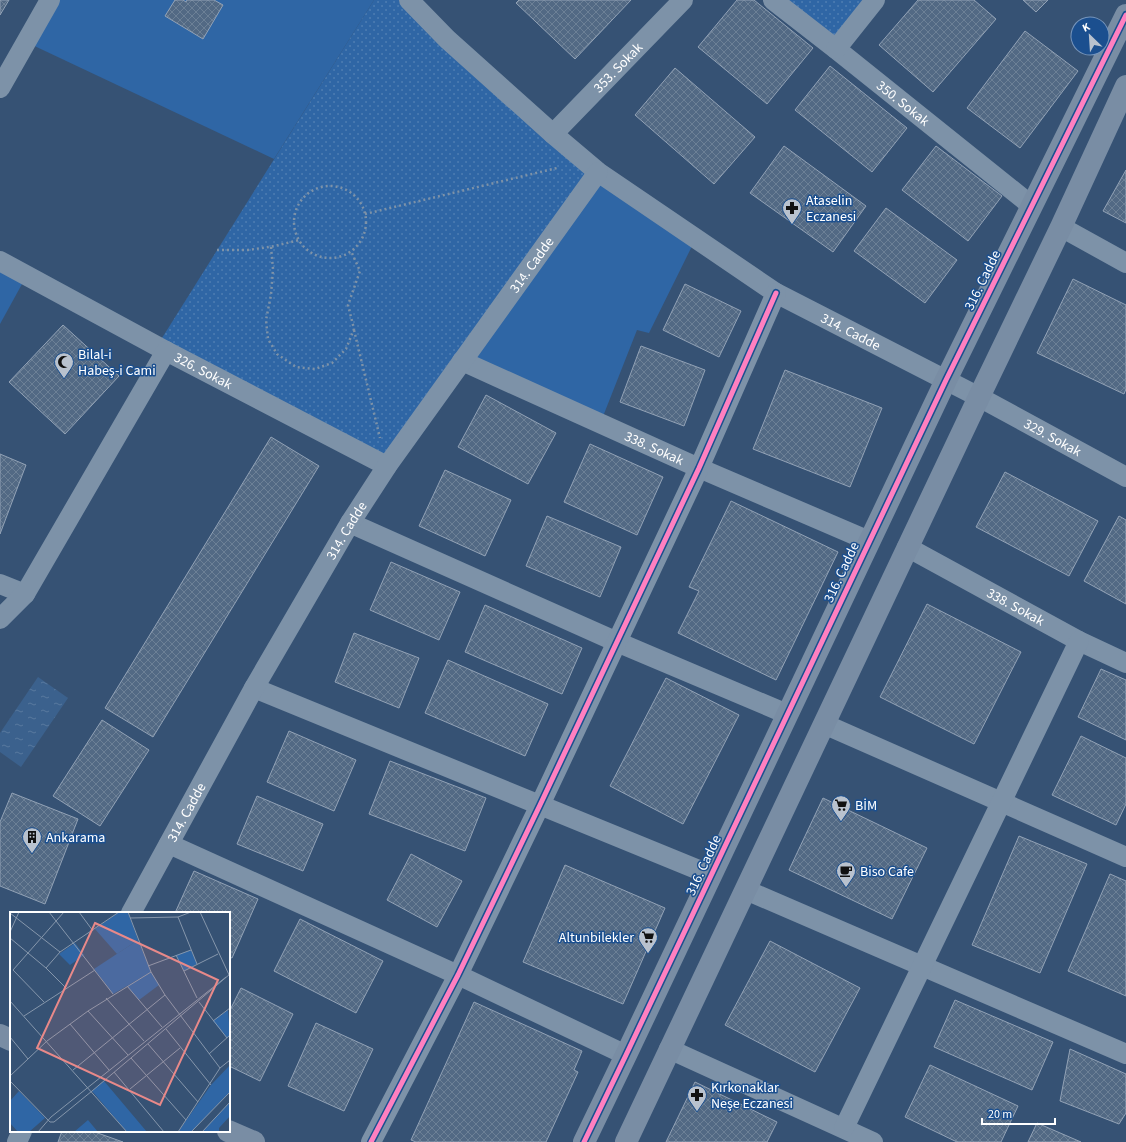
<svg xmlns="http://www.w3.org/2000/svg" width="1126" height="1142" font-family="'Source Sans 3',sans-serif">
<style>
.grass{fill:#2f66a5}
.park{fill:url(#park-dots)}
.water{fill:url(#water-ripples)}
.building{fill:url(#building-cross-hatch);stroke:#92a2b6}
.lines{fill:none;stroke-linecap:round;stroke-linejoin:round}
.path{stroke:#7d92a8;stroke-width:2.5;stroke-dasharray:2 3;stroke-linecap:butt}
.street{stroke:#7d92a8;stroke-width:20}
.secondary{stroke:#798da4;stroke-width:22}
.cycleway-casing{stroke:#1b4f8f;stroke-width:8}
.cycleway{stroke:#ff80c0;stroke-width:5}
.labels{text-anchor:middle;stroke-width:3;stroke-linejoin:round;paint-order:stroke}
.street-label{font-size:14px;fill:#fff;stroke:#1b4f8f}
.poi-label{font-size:14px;fill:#fff;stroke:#1b4f8f;text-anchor:start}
.inset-road{fill:none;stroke:#8697ac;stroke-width:1}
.view{fill:#e88989;fill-opacity:0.15;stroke:#e88989;stroke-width:2}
.inset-edge{fill:none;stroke:#fff;stroke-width:2}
</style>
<defs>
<pattern id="park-dots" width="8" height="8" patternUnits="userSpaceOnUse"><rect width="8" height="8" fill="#2f66a5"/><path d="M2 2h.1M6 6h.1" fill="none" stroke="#4e7db2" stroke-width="1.8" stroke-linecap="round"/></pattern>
<pattern id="water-ripples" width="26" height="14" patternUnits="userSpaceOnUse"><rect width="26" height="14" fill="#3b618d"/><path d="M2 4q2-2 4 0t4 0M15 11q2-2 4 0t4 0" fill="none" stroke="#58799e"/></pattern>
<pattern id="building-cross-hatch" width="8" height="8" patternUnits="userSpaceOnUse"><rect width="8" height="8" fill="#526984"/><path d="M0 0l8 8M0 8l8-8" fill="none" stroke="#6c8096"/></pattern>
</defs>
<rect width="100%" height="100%" fill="#365274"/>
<g class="grass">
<path d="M50 0H374L274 159 26 42Z"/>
<path d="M598 172 696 238 649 333 637 330 600 424 462 361Z"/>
<path d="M0 261 27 275 0 324Z"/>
</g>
<g class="park">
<path d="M374 0H409L598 172 387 466 157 346Z"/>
<path d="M773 0H875L836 49Z"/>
</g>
<path class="water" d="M38 677 68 698 21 767 0 752V733Z"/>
<g class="building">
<path d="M0 0H9L0 15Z"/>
<path d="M175 0H183L186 2 187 0H214L223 5 203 39 165 16Z"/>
<path d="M519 0H631L575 59 516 3Z"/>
<path d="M737 0H754L813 48 767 104 698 47Z"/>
<path d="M918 0H974L996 19 933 92 879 45Z"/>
<path d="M1023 0H1048L1036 12Z"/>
<path d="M1025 31 1078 71 1020 148 967 108Z"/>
<path d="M830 66 907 128 872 172 795 110Z"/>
<path d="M675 68 755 137 714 184 635 115Z"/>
<path d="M784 146 866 206 833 252 750 193Z"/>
<path d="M936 146 1002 196 968 241 902 190Z"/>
<path d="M1126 170V223L1103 211Z"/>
<path d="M886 208 957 260 925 303 854 251Z"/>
<path d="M1073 279 1126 305V389L1124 394 1037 353Z"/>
<path d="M685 284 741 311 719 357 663 330Z"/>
<path d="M63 325 119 376 65 434 9 382Z"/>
<path d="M641 346 705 370 684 426 620 402Z"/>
<path d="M785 370 882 408 850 487 753 449Z"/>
<path d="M486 395 556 433 528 484 458 447Z"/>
<path d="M271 437 319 466 153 737 105 708Z"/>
<path d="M590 444 663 477 637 535 564 502Z"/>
<path d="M0 454 26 465 0 534Z"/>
<path d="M445 470 511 500 485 556 419 526Z"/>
<path d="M1005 472 1098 521 1069 576 976 527Z"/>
<path d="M731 501 838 552 776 680 678 633 699 591 689 587Z"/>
<path d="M547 516 621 547 600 597 526 566Z"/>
<path d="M1119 516 1126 520V604L1084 581Z"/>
<path d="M391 562 460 592 439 640 370 610Z"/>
<path d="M927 604 1021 652 974 744 880 697Z"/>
<path d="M485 605 582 648 562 694 465 652Z"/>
<path d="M354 633 419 658 399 708 335 682Z"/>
<path d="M448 660 548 704 525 756 425 713Z"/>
<path d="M1101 669 1126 680V740L1078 717Z"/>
<path d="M666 678 739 715 683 824 610 786Z"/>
<path d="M102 720 149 750 100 826 53 796Z"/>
<path d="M289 731 356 760 334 811 267 782Z"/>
<path d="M1081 736 1126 758V804L1116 825 1052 795Z"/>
<path d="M390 761 486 798 465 851 369 814Z"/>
<path d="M12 793 78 819 45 904 0 886V822Z"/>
<path d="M257 796 323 824 303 871 237 844Z"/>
<path d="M823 798 927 848 892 919 789 870Z"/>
<path d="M1019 836 1087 864 1040 973 972 945Z"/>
<path d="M411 854 462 881 437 927 387 900Z"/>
<path d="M565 865 665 908 623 1004 523 962Z"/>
<path d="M194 871 258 899 232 958 229 957V913H175Z"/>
<path d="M1110 874 1126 881V996L1068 971Z"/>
<path d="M300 919 383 961 356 1013 274 971Z"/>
<path d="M770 941 860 988 815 1072 725 1025Z"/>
<path d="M241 988 293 1014 260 1081 229 1066V1012Z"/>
<path d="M955 1000 1053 1042 1032 1090 934 1047Z"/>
<path d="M474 1002 582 1051 574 1070 578 1072 546 1142H416L411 1140Z"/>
<path d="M316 1023 373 1049 344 1111 288 1086Z"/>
<path d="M1070 1049 1126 1074V1113L1119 1124 1060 1101Z"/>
<path d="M930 1065 1018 1106 1001 1142H957L905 1117Z"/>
<path d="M695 1082 777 1122 767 1142H666Z"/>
<path d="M1037 1123 1081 1142H1028Z"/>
<path d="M62 1131H92L123 1142H58Z"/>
</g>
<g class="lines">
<g class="path">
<circle cx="330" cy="222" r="36"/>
<path d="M365 214 557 168"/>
<path d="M271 247 273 269 271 295 266 320 268 339 277 354 296 367 315 369 332 363 346 349 354 329 348 305 360 271 351 251"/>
<path d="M217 250H248L275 246 299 240"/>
<path d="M354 330 380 438"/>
</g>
<g class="street">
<path id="s1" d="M409 0 447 39 553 134 598 172 776 293 979 397 1126 477"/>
<path id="s2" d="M773 0 836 49 1032 206"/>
<path d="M836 49 875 0"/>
<path d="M0 88 50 0"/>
<path id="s3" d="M553 134 683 0"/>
<path d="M1061 227 1126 263"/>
<path id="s4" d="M0 261 166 351 387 466"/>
<path id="s5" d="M462 361 699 468 869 541"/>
<path d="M350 523 617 642 787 714"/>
<path id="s6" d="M907 547 1079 641 1126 663"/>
<path d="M0 584 25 594"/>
<path d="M0 619 25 594 166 351"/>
<path d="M254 688 711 875"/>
<path d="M824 724 1126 857"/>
<path d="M169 844 458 975 626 1055"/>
<path d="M746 890 1126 1054"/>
<path id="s7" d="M131 913 254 688 350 523 387 466 598 172"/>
<path d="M669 1049 873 1142"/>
<path d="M844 1128 1079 641"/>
<path d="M17 1142 22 1131"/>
<path d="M371 1142 458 975 540 805 699 468 776 293"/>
</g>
<g class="secondary">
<path d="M0 1035 11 1040"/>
<path d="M228 1131 254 1142"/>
<path d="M584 1142 626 1055 946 380 1126 15"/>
<path d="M626 1142 979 397 1061 227 1126 86"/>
</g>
<g class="cycleway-casing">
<g id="cycleway">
<path d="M371 1142 458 975 540 805 699 468 776 293"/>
<path d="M584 1142 626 1055 946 380 1126 15"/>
</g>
</g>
<use href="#cycleway" class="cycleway"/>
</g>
<defs>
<g id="pharmacy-pin" transform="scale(1)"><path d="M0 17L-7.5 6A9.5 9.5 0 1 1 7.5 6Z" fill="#b9c2ce" stroke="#1b4f8f"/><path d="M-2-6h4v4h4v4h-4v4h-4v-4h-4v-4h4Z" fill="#111"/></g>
<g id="mosque-pin" transform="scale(1)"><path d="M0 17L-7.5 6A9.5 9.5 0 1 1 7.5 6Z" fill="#b9c2ce" stroke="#1b4f8f"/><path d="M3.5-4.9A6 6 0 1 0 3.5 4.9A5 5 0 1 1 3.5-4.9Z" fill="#111"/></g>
<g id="supermarket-pin" transform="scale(1)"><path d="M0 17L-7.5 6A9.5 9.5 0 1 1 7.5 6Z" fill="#b9c2ce" stroke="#1b4f8f"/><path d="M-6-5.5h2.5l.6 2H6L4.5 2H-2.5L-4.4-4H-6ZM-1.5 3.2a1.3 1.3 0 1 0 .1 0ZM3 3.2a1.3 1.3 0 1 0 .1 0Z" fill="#111"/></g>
<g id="building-pin" transform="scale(1)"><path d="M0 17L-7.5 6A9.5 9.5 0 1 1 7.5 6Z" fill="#b9c2ce" stroke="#1b4f8f"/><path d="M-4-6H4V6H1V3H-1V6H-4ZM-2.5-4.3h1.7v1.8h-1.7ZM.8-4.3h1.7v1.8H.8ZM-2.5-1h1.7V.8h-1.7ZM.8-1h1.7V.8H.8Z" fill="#111"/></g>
<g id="cafe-pin" transform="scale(1)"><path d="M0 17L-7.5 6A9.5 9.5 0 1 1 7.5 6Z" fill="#b9c2ce" stroke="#1b4f8f"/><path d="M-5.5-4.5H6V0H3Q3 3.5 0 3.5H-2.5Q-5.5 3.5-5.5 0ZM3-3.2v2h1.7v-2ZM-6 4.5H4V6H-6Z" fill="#111"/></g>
</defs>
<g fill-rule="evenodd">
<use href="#pharmacy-pin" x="792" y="208"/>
<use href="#mosque-pin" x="64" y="362"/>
<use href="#supermarket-pin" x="841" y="805"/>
<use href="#building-pin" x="32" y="837"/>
<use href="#cafe-pin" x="846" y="871"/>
<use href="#supermarket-pin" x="648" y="937"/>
<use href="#pharmacy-pin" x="697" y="1095"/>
</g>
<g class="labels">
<g class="street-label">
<text dy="5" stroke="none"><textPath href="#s3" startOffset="93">353. Sokak</textPath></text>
<text dy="5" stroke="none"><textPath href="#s2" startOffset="166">350. Sokak</textPath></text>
<text dy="5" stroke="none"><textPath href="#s7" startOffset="763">314. Cadde</textPath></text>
<text transform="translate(982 280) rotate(-64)" y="5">316. Cadde</text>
<text dy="5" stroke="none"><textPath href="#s1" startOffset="555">314. Cadde</textPath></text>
<text dy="5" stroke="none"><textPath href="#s4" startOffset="231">326. Sokak</textPath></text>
<text dy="5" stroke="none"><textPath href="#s1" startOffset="783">329. Sokak</textPath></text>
<text dy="5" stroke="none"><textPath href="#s5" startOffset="211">338. Sokak</textPath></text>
<text dy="5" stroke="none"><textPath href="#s7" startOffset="439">314. Cadde</textPath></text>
<text transform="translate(841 572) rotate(-65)" y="5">316. Cadde</text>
<text dy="5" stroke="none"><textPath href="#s6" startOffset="124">338. Sokak</textPath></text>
<text dy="5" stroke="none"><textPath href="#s7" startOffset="115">314. Cadde</textPath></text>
<text transform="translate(703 865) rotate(-65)" y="5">316. Cadde</text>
</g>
<g class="poi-label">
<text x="806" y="205">Ataselin<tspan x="806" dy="16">Eczanesi</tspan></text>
<text x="78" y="359">Bilal-i<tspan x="78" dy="16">Habeş-i Cami</tspan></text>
<text x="855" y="810">BİM</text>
<text x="46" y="842">Ankarama</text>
<text x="860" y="876">Biso Cafe</text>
<text x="634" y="942" text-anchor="end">Altunbilekler</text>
<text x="711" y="1092">Kırkonaklar<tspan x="711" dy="16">Neşe Eczanesi</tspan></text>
</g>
</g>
<g transform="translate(10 912)">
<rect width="220" height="220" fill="#365274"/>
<path d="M109 0H118L128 28 107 42 85 17ZM65 31 74 43 60 53 49 42ZM141 60 149 73 129 88 117 74ZM220 153V180L181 220H168L201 173ZM9 179 35 206 19 220H8L0 211V189ZM220 190V204L209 216V220H192Z" fill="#2f66a5"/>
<path d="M128 28 141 60 103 82 84 57ZM181 38 187 52 174 59 166 43ZM218 98 220 123 217 126 203 109ZM94 169 137 220H117L82 179ZM78 208 88 220H64Z" fill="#2f66a5"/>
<path class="inset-road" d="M39 0 103 82M69 0 83 19M118 0 141 60 155 83 210 156M190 0 220 65M0 1 50 40M168 5 187 52M120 6 168 5 181 0M0 20 9 0M0 26 36 56 57 77M166 43 187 86M138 54 181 38M36 56 50 40 109 0M174 59 208 42M117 74 152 115M96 86 134 129M0 89 117 220M34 90 3 58 54 0M189 90 217 126M78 99 118 143M14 104 85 58M203 109 220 96M60 112 99 158M156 117 201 173M0 125 18 147M138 132 188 190M199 142 220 123M121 146 176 208M63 158 155 83M104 160 154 220M0 164 37 129 78 99 141 60M0 169 40 210M120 177 170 136M40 210H44L82 179 220 62M28 220 41 205 216 65M168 220 210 156 220 148M181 220 220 180M192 220 220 190"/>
<path class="view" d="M85 11 208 68 150 193 27 136Z"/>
<rect width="220" height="220" class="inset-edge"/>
</g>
<g transform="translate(1090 36) rotate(335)"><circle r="19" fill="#1b4f8f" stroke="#7695bc"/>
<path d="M0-3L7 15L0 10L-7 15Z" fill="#b9c2ce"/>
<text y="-6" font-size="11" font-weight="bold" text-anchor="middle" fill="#ffffff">K</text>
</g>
<path d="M982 1118v6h73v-6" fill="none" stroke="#ffffff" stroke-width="2"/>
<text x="988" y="1118" font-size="12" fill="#ffffff" stroke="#1b4f8f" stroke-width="3" paint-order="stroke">20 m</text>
</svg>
